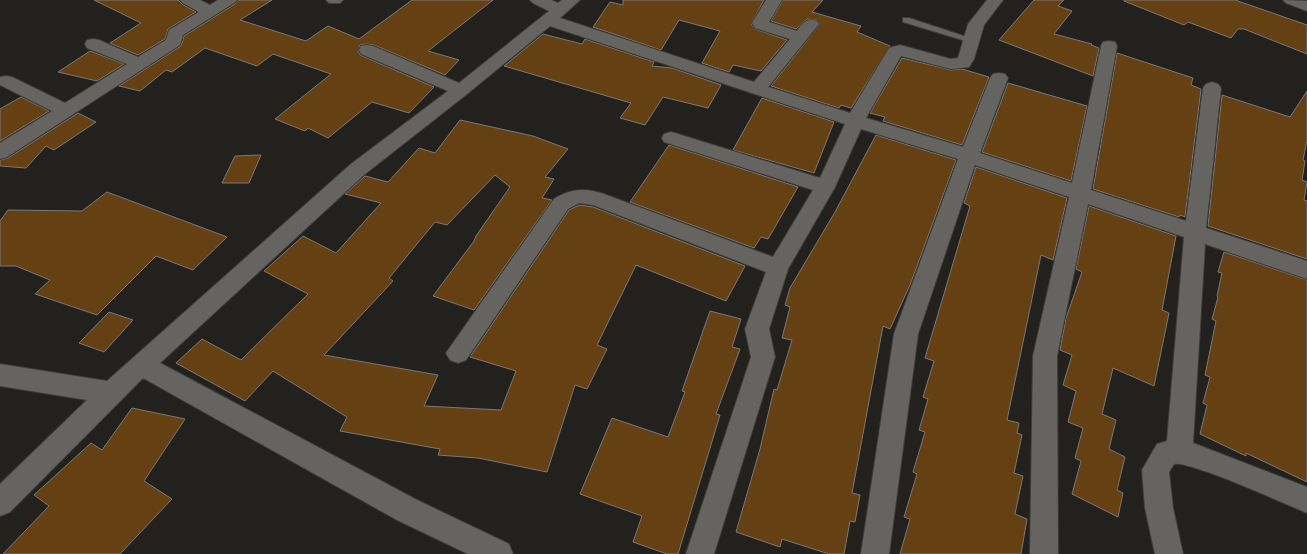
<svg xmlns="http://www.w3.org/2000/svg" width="1307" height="554" font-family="'Work Sans',sans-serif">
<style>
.building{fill:#644013;stroke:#7b7875}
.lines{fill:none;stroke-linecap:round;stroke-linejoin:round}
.lane-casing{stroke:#3e3d3a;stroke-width:2}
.street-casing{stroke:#3e3d3a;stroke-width:2}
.lane{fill:#666460;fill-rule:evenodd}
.street{fill:#666460;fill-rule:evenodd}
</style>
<rect width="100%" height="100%" fill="#23211e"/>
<g class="building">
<path d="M94 0H178L182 4 196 12 168 29 165 39 138 55 110 43 141 23Z"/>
<path d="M238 0H272L240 20 306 41 328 26 359 39 412 0H493L428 51 459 60 445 75 374 45 367 44 360 45 358 51 360 55 434 87 409 113 372 102 328 138 308 128 305 131 275 119 331 74 273 54 257 66 205 48 172 72 166 70 140 91 119 86 181 46 184 36 235 4Z"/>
<path d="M623 0H764L751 24 755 29 787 40 761 71 733 65 729 72 702 63 720 31 679 20 661 50 593 27 610 2 623 5Z"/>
<path d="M783 0H823L812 12 861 26 857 32 890 46 851 108 841 105 839 108 771 86 820 24 817 20 807 19 796 29 771 21Z"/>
<path d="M1034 0H1064L1058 6 1072 11 1054 34 1092 44 1091 45 1099 48 1093 76 999 40Z"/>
<path d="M1124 0H1235L1307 25V54L1244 29H1238L1231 38 1188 22 1184 25 1124 1Z"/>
<path d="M543 34 582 44 585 39 654 62 652 66 672 68 721 85 708 108 663 97 645 125 620 118 631 103 504 66Z"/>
<path d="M90 51 124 64 97 81 58 72Z"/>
<path d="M1117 53 1193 78 1191 85 1201 89 1185 217 1180 215 1179 217 1093 189Z"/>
<path d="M902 58 951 70 962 69 989 77 962 145 883 121 885 117 870 113Z"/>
<path d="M1008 83 1087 106 1071 181 982 152Z"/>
<path d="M1307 91V140L1303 160 1305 161 1302 180 1307 182 1304 200 1307 201V259L1208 226 1222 95 1290 117Z"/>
<path d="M21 97 49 111 0 141V109Z"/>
<path d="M762 98 834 122 814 173 733 150Z"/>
<path d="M78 113 96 122 54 150 46 146 26 168 0 166V160L8 158Z"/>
<path d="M460 120 533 136 568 149 545 177 554 179 542 198 552 200 474 310 433 296 474 241 476 236 510 187 495 175 447 225 435 222 389 278 393 281 324 355 438 375 424 406 501 410 516 371 470 357 569 210 579 205 593 207 745 266 726 301 636 265 597 345 607 349 587 389 575 385 547 472 478 458 438 455 440 449 340 431 347 417 273 371 245 401 176 363 202 339 241 360 308 294 264 271 303 236 336 253 381 203 345 194 365 176 388 182 419 148 435 153Z"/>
<path d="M876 135 956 160 910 285 890 329 883 326 852 493 860 495 855 522 850 521 844 554H829L782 539 780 547 736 532 760 449 774 389 777 390 792 340 782 338 790 307 785 305 790 288 835 212Z"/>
<path d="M669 145 798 187 768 239 761 237 754 248 630 202Z"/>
<path d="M261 155 249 183H222L235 156Z"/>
<path d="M976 167 1067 198 1053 260 1041 255 1007 420 1019 423 1017 433 1022 435 1014 473 1023 476 1015 514 1027 519 1021 554H900L910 519 904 517 917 474 913 472 925 432 919 430 928 399 923 397 934 361 925 358 970 206 964 203Z"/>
<path d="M107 192 227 237 193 270 156 256 97 315 35 294 50 280 16 266H0V221L8 210 82 211Z"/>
<path d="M1089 206 1176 236 1162 310 1169 313 1154 386 1113 368 1102 414 1116 420 1109 449 1125 457 1117 490 1123 493 1118 517 1072 494 1081 461 1075 458 1083 428 1068 422 1076 391 1063 385 1072 355 1060 350 1066 318 1082 272 1076 269Z"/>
<path d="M1224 252 1307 280V482L1246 453V456L1200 434 1207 405 1203 403 1210 377 1205 375 1216 321 1212 319 1218 297 1217 296 1222 273 1218 272Z"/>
<path d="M710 311 741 319 732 347 740 349 716 414 720 415 678 554H667L633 542 642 516 580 494 612 418 668 437 685 392 682 391Z"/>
<path d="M109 312 133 320 104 352 79 343Z"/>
<path d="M132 408 185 419 144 481 172 499 120 554H3L49 506 34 495 91 443 102 450Z"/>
</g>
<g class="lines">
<g class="lane-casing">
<path id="lane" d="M903 18H909L976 40 975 42H969L903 22Z"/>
</g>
<g class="street-casing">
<g id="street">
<path d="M180 0H200L210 5 218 0H237L234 3 183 35 180 45 7 157 0 159V143L52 111 0 85V77L6 76 12 77 65 103 127 64 87 48 85 44 87 40 93 39 99 40 138 57 166 40 169 30 199 12 183 3Z"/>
<path d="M326 0H343L340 3H329Z"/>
<path d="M530 0H551L558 3 562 0H580L560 18 754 82 790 39 755 28 752 23 766 0H782L769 22 797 31C803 23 806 18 817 21L819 24 768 87 850 113 889 48 900 45 951 59 958 58 968 24 987 0H1003L984 25 974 59 969 67 951 69 901 56 866 118 963 147 990 78 993 74 999 73 1005 74 1008 78 980 153 1072 183 1101 46 1103 42 1109 41 1115 42 1117 46 1091 190 1186 221 1203 88 1206 84 1212 82 1218 84 1221 88 1206 228 1307 261V279L1205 244 1193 443 1307 487V513C1285 504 1191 461 1174 464L1169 472 1173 508 1183 554H1155L1145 508 1142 470 1157 444 1167 441 1184 237 1088 204 1057 356 1058 554H1030L1033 356 1069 197 975 165 918 334 889 554H861L894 334 958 159 861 129 835 187 788 269 769 329 775 357 714 554H686L751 357 745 329 766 272 593 205 579 203 568 209 466 360 458 363 450 360 446 353 554 199C571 188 585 188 604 194L773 257 813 190 664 142 662 138 664 134 671 132 678 134 820 178 845 124 550 26 467 94 365 174 160 363 417 500 509 544 513 554H468L397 520 143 378 10 512 0 516V484L87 400 0 386V364L107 381 351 164 448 91 361 54 359 50 361 46 367 45 373 46 459 83 549 11 533 3Z"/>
<path d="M1283 0 1307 1V11L1286 3Z"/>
</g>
</g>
<use href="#lane" class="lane"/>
<use href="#street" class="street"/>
</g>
</svg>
